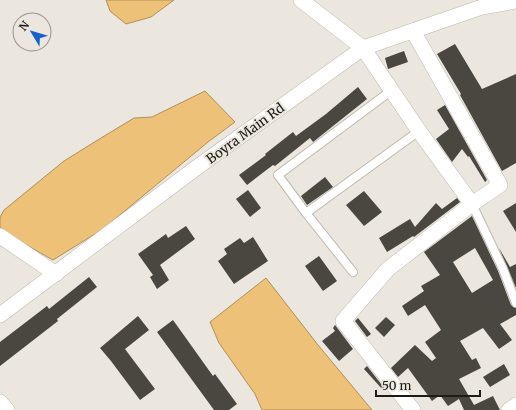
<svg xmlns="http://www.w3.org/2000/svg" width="516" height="410" font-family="Merriweather,serif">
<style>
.water{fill:#edc177;stroke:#af905b}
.building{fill:#4a4640;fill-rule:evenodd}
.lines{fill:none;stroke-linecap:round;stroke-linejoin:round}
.lane-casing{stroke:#beb9b1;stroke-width:10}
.street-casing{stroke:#beb9b1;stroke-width:16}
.lane{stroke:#fff;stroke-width:8}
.street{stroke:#fff;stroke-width:15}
.labels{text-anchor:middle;stroke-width:4;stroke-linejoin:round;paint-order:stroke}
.street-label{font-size:13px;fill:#1d1c19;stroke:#ebe6de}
</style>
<rect width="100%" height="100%" fill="#ebe6de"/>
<g class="water">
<path d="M106 0H174L151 17 126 24 110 11Z"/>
<path d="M205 91 235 122 208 142 103 229 53 260 0 230V217L4 210 64 161 101 138 134 118 152 117Z"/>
<path d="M266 278 318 345 372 410H262L255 394 219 343 210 322Z"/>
</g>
<g class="building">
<path d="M455 44 482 89 516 74V163L502 171 460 95 461 94 437 54Z"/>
<path d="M404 51 408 62 388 69 385 58Z"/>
<path d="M358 87 367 99 313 142 310 138 275 166 273 165 247 185 239 175 266 155 265 154 293 132 296 136 326 114Z"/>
<path d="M445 105 487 180 485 182 469 156 468 157 462 149 452 162 436 139 449 129 437 110Z"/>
<path d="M325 177 333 187 307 205 301 196Z"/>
<path d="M248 190 261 208 250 217 236 199Z"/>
<path d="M364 191 382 212 364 226 346 205Z"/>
<path d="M457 198 460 202 414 237 413 236 387 252 379 238 410 219 415 227 436 203 442 209Z"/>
<path d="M516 203V232L503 211Z"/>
<path d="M472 216 498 271 511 305 516 308V315L500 324 512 340 499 349 483 328 460 341 472 360 476 358 481 368 459 379 474 405 493 396 500 410H464L459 399 448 406 440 395 432 401 408 368 398 377 391 368 415 345 432 361 436 358 425 342 441 330 425 305 408 316 402 306 424 291 421 286 440 275 424 252ZM475 248 493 280 472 293 453 262Z"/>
<path d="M186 226 195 239 160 265 169 280 157 289 150 277 153 275 138 254 166 234 168 238Z"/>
<path d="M253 237 268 261 234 284 218 261 227 254 224 249 240 238 244 243Z"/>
<path d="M499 248 510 267 516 264V288Z"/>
<path d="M319 256 337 281 323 291 305 266Z"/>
<path d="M89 277 97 287 57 319 58 321 0 366V342L47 306 49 309Z"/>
<path d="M138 316 149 330 125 349 155 389 140 400 111 361 100 348Z"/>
<path d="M386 317 395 325 384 337 375 328Z"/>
<path d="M358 318 371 334 367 337 355 321Z"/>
<path d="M173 320 213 376 215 374 237 404 229 410H214L157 332Z"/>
<path d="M335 325 353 349 339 361 322 341 335 331 333 328Z"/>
<path d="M504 364 510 375 490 387 483 377Z"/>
<path d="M367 366 385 389 383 390 364 369Z"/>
</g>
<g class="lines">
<g class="lane-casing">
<g id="lane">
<path d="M392 90 278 175 306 213 419 131"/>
<path d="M472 204 503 269 516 303"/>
<path d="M306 213 353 272"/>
</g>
</g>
<g class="street-casing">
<g id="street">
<path d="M301 0 363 48 419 131 472 204 388 269 343 321 413 410"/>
<path d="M413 31 500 185 472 204"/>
<path d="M0 236 56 274"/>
<path d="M0 315 196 168 363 48 482 7 516 1"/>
<path d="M0 402 7 410"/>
<path d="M509 410 516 405"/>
</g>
</g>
<use href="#lane" class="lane"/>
<use href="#street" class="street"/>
</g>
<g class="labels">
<g class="street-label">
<text transform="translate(245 133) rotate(-36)" y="5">Boyra Main Rd</text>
</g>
</g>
<g transform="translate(32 32) rotate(308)"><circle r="19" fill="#ebe6de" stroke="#99958f"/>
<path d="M0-3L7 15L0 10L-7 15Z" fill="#1860cb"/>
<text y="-6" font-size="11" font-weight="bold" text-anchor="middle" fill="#1d1c19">N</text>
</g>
<path d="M376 390v6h104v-6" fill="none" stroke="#1d1c19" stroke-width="2"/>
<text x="382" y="390" font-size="12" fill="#1d1c19" stroke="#ebe6de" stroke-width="3" paint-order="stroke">50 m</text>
</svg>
